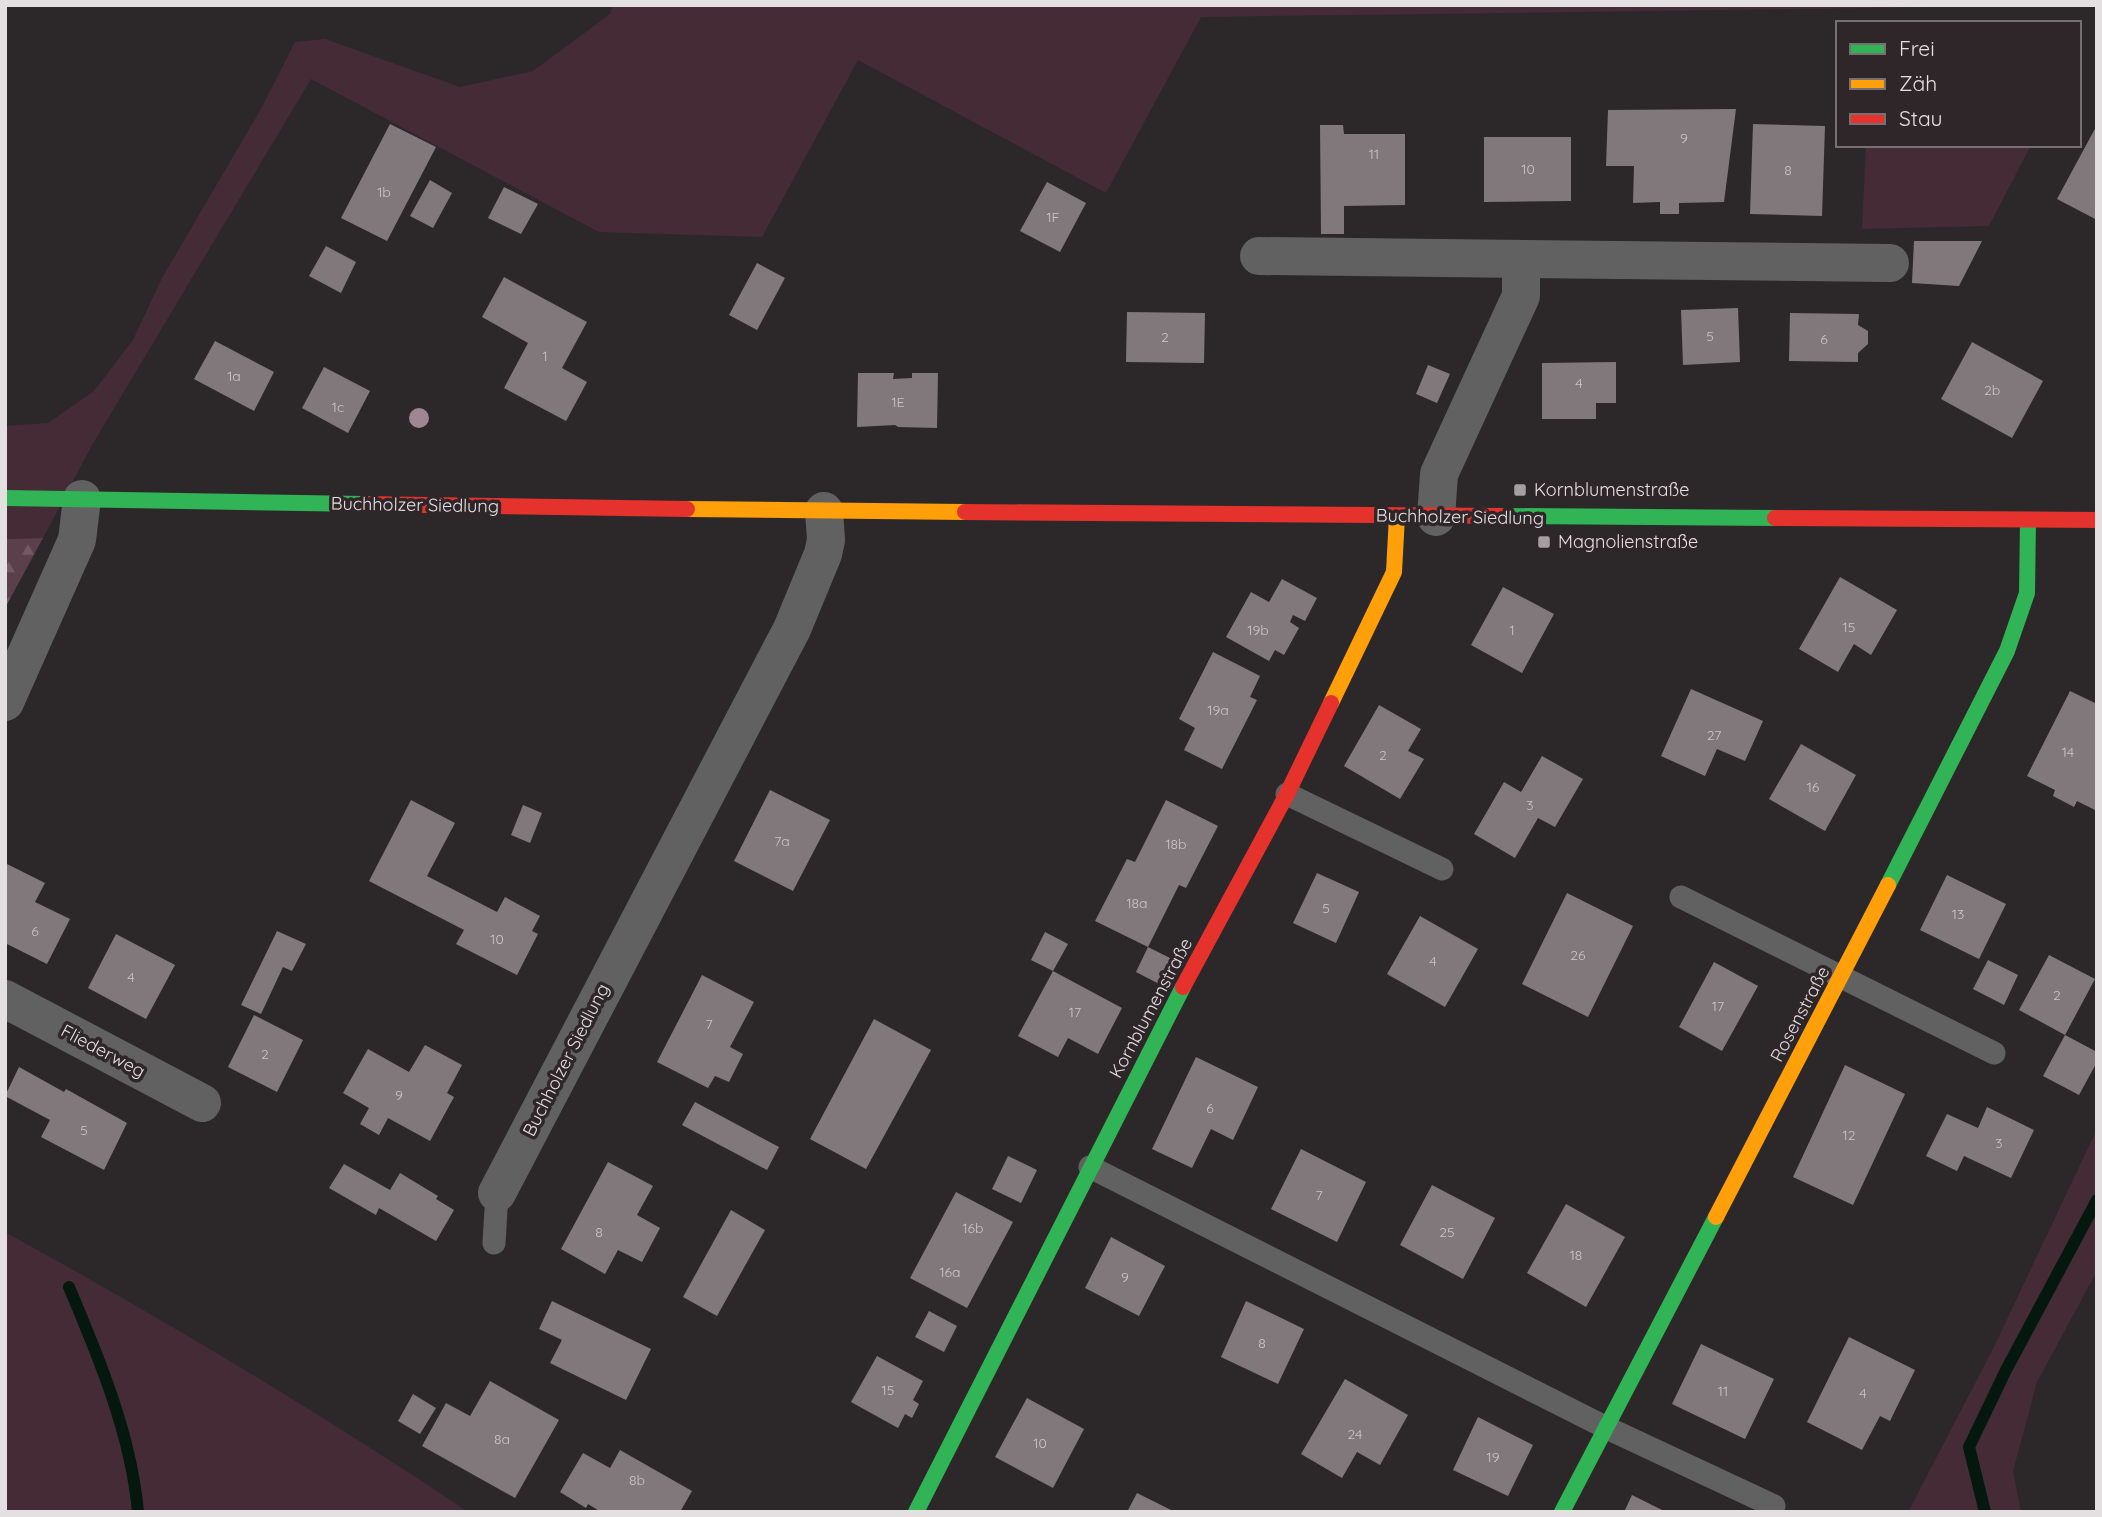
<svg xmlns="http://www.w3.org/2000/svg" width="2102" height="1517" font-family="Quicksand,sans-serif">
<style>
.grass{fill:#442b36}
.forest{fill:url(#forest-firs)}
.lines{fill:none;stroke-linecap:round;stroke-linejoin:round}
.stream{stroke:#04180f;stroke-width:12}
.building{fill:#81787b}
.lane{stroke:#606160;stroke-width:23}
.street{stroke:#606160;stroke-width:38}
.fast{stroke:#30b455;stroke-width:16}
.slow{stroke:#ff9f0a;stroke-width:16}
.jam{stroke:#e5322d;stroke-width:16}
.tree{fill:#9e8790}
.poi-dot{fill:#a49fa1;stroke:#2e2629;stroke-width:2.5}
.labels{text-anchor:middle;stroke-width:7;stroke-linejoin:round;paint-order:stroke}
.number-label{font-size:14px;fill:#cbc5c8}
.poi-label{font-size:18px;fill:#e4dfe1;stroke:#2e2629;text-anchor:start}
.street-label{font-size:18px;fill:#e4dfe1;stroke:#2e2629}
</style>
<defs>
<pattern id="forest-firs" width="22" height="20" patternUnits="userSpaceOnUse" patternTransform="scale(1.75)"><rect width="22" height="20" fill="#5b3f4b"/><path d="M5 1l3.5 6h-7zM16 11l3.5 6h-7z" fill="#725a65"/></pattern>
</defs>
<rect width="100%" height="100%" fill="#2c282a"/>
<g class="grass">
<path d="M612 5H2097L1201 17 1106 193 858 60 762 237 599 232 311 79 92 445 43 538 5 539V426L48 423 94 391 133 340 162 278 261 109 295 42 325 39 460 87 533 71 610 14Z"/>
<path d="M1866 145H2031L1989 226 1862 229Z"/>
<path d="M2097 1129V1271L2037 1382 2013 1471 2021 1512H1908L1993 1349Z"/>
<path d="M5 1232C163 1319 318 1411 468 1512H5Z"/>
</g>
<path class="forest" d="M43 538 5 608V539Z"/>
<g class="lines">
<g class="stream">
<path d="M69 1287C99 1358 131 1434 138 1512"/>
<path d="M1985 1512 1969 1447 2006 1370 2097 1200"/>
</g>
</g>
<g class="building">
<path d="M1736 109 1724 202 1679 203V214H1660V202L1633 203 1634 166H1606L1608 110Z"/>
<path d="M390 124 436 147 387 241 341 218Z"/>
<path d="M1753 124 1825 126 1822 216 1750 214Z"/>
<path d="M1320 125H1343L1344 134H1405V205L1344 206V234H1321Z"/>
<path d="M2097 125V220L2057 199Z"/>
<path d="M1484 137H1571V201L1484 202Z"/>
<path d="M430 180 452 193 433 228 410 216Z"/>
<path d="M1047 182 1086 203 1060 252 1020 231Z"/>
<path d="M504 187 538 204 521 234 488 218Z"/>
<path d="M1914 241H1982L1959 286 1912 283Z"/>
<path d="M326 246 356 262 341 293 309 276Z"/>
<path d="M757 263 785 278 757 330 729 315Z"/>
<path d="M504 277 587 322 562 368 587 382 566 421 504 388 528 343 482 317Z"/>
<path d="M1738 308 1740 362 1683 365 1681 310Z"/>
<path d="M1127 312 1205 313 1204 363 1126 362Z"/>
<path d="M1790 313 1859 314 1858 325 1868 331V344L1858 353V362L1789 361Z"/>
<path d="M215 341 274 372 254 411 194 379Z"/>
<path d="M1972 342 2043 381 2012 438 1941 399Z"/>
<path d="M1616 362V403H1596V419H1542V363Z"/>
<path d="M1428 365 1450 374 1437 403 1416 394Z"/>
<path d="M324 367 370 391 348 433 302 408Z"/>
<path d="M858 373H894L893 379 912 378V373H938L937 428 898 427 895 425 857 427Z"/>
<path d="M1840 577 1897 610 1871 655 1854 644 1838 672 1799 649Z"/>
<path d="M1282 579 1317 598 1305 621 1293 615 1290 622 1299 628 1284 655 1275 650 1269 661 1226 637 1251 592 1269 602Z"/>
<path d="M1503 587 1554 614 1522 673 1471 645Z"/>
<path d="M1213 652 1260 676 1250 697 1257 700 1222 769 1184 750 1195 728 1179 719Z"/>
<path d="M1691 689 1763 721 1745 761 1717 749 1705 776 1661 756Z"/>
<path d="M2070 691 2097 704V811L2077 801 2074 807 2053 796 2055 790 2027 776Z"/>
<path d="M1379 705 1421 729 1408 751 1424 759 1400 799 1344 766Z"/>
<path d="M1801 744 1856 775 1825 831 1769 799Z"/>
<path d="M1542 756 1583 779 1555 827 1538 818 1515 858 1474 834 1504 782 1521 792Z"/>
<path d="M770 790 830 820 793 891 734 861Z"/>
<path d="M411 800 455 823 427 876 497 912 505 897 540 916 532 931 538 934 517 975 456 944 464 930 369 881Z"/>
<path d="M1166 800 1218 826 1186 888 1179 885 1148 947 1095 921 1127 859 1135 862Z"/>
<path d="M523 805 542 813 530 843 511 835Z"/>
<path d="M5 863 45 883 35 902 70 919 47 964 5 943Z"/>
<path d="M1317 873 1359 892 1336 943 1293 923Z"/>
<path d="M1947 875 2006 904 1979 959 1920 930Z"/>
<path d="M1567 893 1633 926 1588 1017 1522 984Z"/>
<path d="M1420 916 1478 949 1445 1007 1387 974Z"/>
<path d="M277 931 306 944 292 971 283 967 261 1014 241 1005Z"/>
<path d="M1045 932 1068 944 1053 971 1031 960Z"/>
<path d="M116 934 175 965 146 1019 88 988Z"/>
<path d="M1148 947 1176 961 1163 986 1136 972Z"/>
<path d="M2049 955 2095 979 2065 1035 2097 1052V1062L2079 1095 2043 1076 2065 1035 2019 1010Z"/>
<path d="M1988 960 2018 975 2004 1005 1973 989Z"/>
<path d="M1714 962 1758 986 1722 1051 1679 1027Z"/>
<path d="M1053 971 1122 1008 1098 1054 1068 1038 1058 1057 1018 1036Z"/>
<path d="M702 975 754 1002 730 1047 743 1054 729 1082 715 1076 708 1088 657 1062Z"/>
<path d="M254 1015 303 1040 277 1092 228 1067Z"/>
<path d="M874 1019 931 1050 866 1169 810 1139Z"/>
<path d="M425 1045 462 1065 447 1093 454 1097 430 1141 388 1118 379 1135 360 1124 369 1108 343 1093 368 1049 409 1072Z"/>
<path d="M1196 1057 1258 1087 1233 1140 1211 1129 1192 1168 1152 1149Z"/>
<path d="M1845 1065 1905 1094 1853 1205 1793 1177Z"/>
<path d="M19 1067 64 1092 66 1089 127 1123 104 1170 41 1137 50 1120 5 1096Z"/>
<path d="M695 1102 779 1147 767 1170 682 1125Z"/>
<path d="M1987 1107 2034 1130 2011 1178 1964 1156 1957 1171 1926 1156 1947 1114 1978 1128Z"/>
<path d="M1301 1149 1366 1182 1337 1242 1271 1209Z"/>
<path d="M1008 1156 1037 1170 1021 1203 992 1189Z"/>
<path d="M608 1162 653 1186 637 1215 660 1228 642 1262 618 1250 605 1274 561 1249Z"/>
<path d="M344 1164 390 1190 400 1173 438 1196 436 1199 454 1210 436 1241 379 1208 376 1215 329 1188Z"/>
<path d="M1432 1185 1495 1218 1463 1279 1400 1245Z"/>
<path d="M956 1192 1013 1222 967 1308 910 1278Z"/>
<path d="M1566 1204 1625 1237 1586 1307 1527 1273Z"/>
<path d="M731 1210 765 1230 717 1316 683 1297Z"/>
<path d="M1111 1237 1165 1266 1139 1316 1085 1288Z"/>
<path d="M552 1301 651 1349 626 1400 550 1363 562 1340 539 1329Z"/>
<path d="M1246 1301 1304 1329 1278 1384 1221 1357Z"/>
<path d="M929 1311 957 1326 944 1352 915 1337Z"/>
<path d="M1849 1337 1915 1370 1890 1421 1880 1416 1862 1450 1807 1422Z"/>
<path d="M1701 1344 1774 1379 1745 1439 1672 1404Z"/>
<path d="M877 1356 923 1381 913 1400 919 1404 912 1418 905 1414 898 1428 851 1402Z"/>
<path d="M1345 1379 1408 1415 1380 1465 1357 1452 1342 1478 1301 1454Z"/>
<path d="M490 1381 559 1420 515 1498 422 1446 446 1403 470 1416Z"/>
<path d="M413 1394 436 1408 420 1434 398 1421Z"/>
<path d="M1027 1398 1084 1429 1053 1488 995 1457Z"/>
<path d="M1478 1417 1533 1445 1508 1496 1453 1470Z"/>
<path d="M620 1450 692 1491 680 1512H601L588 1504 586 1508 560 1492 583 1453 610 1468Z"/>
<path d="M1137 1493 1175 1512H1127Z"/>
<path d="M1632 1495 1666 1512H1624Z"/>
</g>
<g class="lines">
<g class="lane">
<path d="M1287 794 1442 869"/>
<path d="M1681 897 1994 1053"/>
<path d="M1090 1167 1605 1427 1774 1506"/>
<path d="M494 1243 497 1193"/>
</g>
<g class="street">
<path d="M1259 256 1890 263"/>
<path d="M1436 517 1439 474 1521 296V261"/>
<path d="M5 702 77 540 82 499"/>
<path d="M5 999 202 1103"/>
<path d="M497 1193 792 629 823 554 826 540 824 511"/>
</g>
<g class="fast">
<path d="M5 498 363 504"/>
<path d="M1509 516 1775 518"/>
<path d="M1888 885 2007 651 2027 593 2028 520"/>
<path d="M916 1512 1183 987"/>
<path d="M1562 1512 1716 1217"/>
</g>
<g class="slow">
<path d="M687 509 965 512"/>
<path d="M1331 703 1394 572 1397 516"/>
<path d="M1716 1217 1888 885"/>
</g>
<g class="jam">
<path d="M363 504 687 509"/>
<path d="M965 512 1509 516"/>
<path d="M1775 518 2097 520"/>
<path d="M1183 987 1287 794 1331 703"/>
</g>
</g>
<circle class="tree" cx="419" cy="418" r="10"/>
<g class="poi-dot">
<rect x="1513" y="483" width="14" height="14" rx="3.5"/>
<rect x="1537" y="535" width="14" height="14" rx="3.5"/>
</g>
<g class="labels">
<g class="number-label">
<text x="1684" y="143">9</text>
<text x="1374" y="159">11</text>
<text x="1528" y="174">10</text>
<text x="1788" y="175">8</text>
<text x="384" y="197">1b</text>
<text x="1053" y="222">1F</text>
<text x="1710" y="341">5</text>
<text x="1165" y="342">2</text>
<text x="1824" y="344">6</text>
<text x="545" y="361">1</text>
<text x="234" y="381">1a</text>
<text x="1579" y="388">4</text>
<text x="1992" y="395">2b</text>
<text x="898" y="407">1E</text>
<text x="338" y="412">1c</text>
<text x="1849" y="632">15</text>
<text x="1258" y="635">19b</text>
<text x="1512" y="635">1</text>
<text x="1218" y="715">19a</text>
<text x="1714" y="740">27</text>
<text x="2068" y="757">14</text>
<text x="1383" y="760">2</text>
<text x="1813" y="792">16</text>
<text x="1530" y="810">3</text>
<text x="782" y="846">7a</text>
<text x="1176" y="849">18b</text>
<text x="1137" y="908">18a</text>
<text x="1326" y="913">5</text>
<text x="1958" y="919">13</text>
<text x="35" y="936">6</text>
<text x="497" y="944">10</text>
<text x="1578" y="960">26</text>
<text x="1433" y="966">4</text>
<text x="131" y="982">4</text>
<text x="2057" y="1000">2</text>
<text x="1718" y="1011">17</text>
<text x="1075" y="1017">17</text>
<text x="709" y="1029">7</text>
<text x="265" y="1059">2</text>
<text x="399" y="1100">9</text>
<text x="1210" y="1113">6</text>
<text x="84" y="1135">5</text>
<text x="1849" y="1140">12</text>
<text x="1999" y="1148">3</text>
<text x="1319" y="1200">7</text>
<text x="973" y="1233">16b</text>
<text x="599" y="1237">8</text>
<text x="1447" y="1237">25</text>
<text x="1576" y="1260">18</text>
<text x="950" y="1277">16a</text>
<text x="1125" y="1282">9</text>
<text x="1262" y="1348">8</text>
<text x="888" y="1395">15</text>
<text x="1723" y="1396">11</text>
<text x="1863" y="1398">4</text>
<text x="1355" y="1439">24</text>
<text x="502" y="1444">8a</text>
<text x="1040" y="1448">10</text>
<text x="1493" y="1462">19</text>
<text x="637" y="1485">8b</text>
</g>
<g class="poi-label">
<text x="1534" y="496">Kornblumenstraße</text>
<text x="1558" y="548">Magnolienstraße</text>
</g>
<g class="street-label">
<text transform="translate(415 505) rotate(1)" y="6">Buchholzer Siedlung</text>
<text transform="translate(1460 517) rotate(1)" y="6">Buchholzer Siedlung</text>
<text transform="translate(1151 1008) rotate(-62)" y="6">Kornblumenstraße</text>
<text transform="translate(1800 1014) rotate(-62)" y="6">Rosenstraße</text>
<text transform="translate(103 1051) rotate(28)" y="6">Fliederweg</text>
<text transform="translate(566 1060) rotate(-63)" y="6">Buchholzer Siedlung</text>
</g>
</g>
<rect width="2102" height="1517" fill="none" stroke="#e4dfe1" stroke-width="14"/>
<rect x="1836" y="21" width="245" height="126" fill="#2e2629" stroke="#777073" stroke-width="2"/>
<rect x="1850" y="44" width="35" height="10" fill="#30b455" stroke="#777073" stroke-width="2"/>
<text x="1899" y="56" font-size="21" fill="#e4dfe1">Frei</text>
<rect x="1850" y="79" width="35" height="10" fill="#ff9f0a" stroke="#777073" stroke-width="2"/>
<text x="1899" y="91" font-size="21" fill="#e4dfe1">Zäh</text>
<rect x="1850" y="114" width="35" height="10" fill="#e5322d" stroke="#777073" stroke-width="2"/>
<text x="1899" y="126" font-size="21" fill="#e4dfe1">Stau</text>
</svg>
